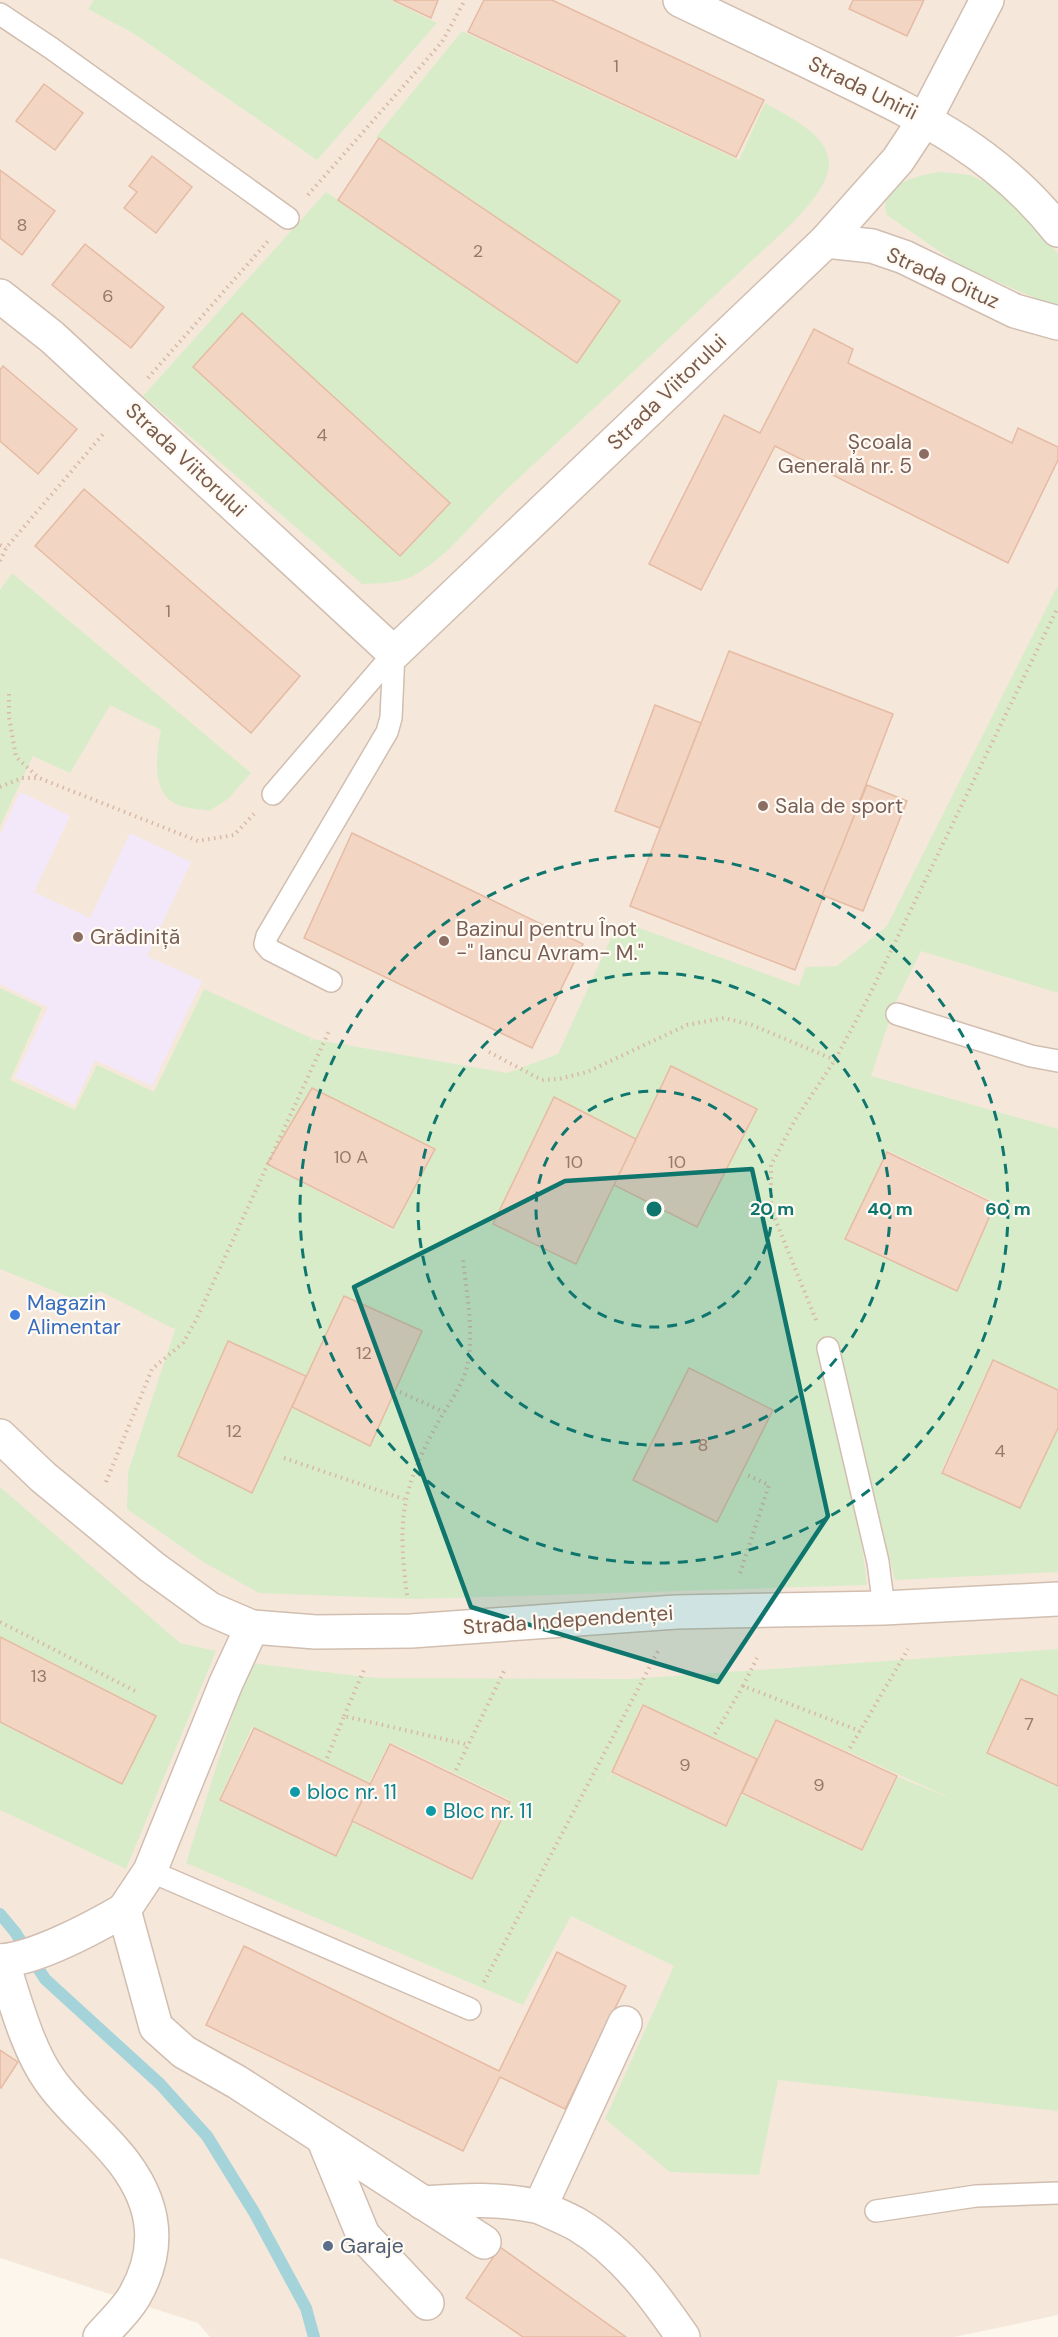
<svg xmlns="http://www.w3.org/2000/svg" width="1058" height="2337" font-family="'DM Sans',sans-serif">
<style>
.residential{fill:#f5e8da}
.education{fill:#f3e8fa}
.green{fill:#d8ecc9;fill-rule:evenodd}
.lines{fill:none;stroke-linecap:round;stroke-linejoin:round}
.stream{stroke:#a5d3da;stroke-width:12}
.building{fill:#f3d5c3;stroke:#e6bba3;stroke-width:1.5}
.service-casing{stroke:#d1beb0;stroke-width:24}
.minor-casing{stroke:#d1beb0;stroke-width:36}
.tertiary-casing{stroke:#d1beb0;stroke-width:36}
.path{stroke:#d9b8a5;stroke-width:4;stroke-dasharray:1.5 4.5;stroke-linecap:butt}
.service{stroke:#fff;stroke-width:21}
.minor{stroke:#fff;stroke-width:33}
.tertiary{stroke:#fff;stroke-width:33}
.marked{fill:#0f766e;fill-opacity:0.2;stroke:#0f766e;stroke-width:4.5;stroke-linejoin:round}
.ring{fill:none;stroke:#0f766e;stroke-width:3;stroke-dasharray:10 8}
.education-dot{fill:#8d6e63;stroke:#fffaf3;stroke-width:2}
.shop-dot{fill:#3f7fe0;stroke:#fffaf3;stroke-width:2}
.culture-dot{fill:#0f9aa8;stroke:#fffaf3;stroke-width:2}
.service-dot{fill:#5c6f8a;stroke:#fffaf3;stroke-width:2}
.labels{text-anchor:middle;stroke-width:4.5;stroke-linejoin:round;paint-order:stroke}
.number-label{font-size:18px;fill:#987a6a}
.street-label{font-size:21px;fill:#7a5c4d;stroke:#fffaf3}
.education-label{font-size:21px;fill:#785e54;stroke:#fffaf3;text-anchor:start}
.shop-label{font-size:21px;fill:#366cbe;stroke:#fffaf3;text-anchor:start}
.culture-label{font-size:21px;fill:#0d838f;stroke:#fffaf3;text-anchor:start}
.service-label{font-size:21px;fill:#4e5e75;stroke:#fffaf3;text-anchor:start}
.centre{fill:#0f766e;stroke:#fffaf3;stroke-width:3}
.ring-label{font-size:18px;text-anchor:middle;font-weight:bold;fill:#0f766e;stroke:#fffaf3;stroke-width:4.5;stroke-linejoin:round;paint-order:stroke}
</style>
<rect width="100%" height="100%" fill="#fdf6ec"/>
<path class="residential" d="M0 0H1058V2315L954 2337H210L198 2323 0 2258Z"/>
<path class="education" d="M20 792 70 816 34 892 90 918 130 833 191 862 147 956 202 981 152 1086 95 1060 74 1105 15 1077 48 1007 0 984V835Z"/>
<g class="green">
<path d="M94 0H390L437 23 317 160 133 33 88 9Z"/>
<path d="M462 31 739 160 765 103C787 116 829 134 829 164 829 193 779 236 758 255 674 334 589 413 505 491 475 519 448 558 411 577 396 584 378 583 362 584L143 396 326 192 577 363 620 301 376 137Z"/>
<path d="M941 172 970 175 995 187 1037 227 1058 254V308L959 265 887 215C877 184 918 175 941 172Z"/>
<path d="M12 573 251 773 228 799 209 811C200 809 190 809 181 806 150 797 156 754 161 730L110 705 70 773 33 756 0 826V590Z"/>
<path d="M1058 585V993L921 951 894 1006 871 1076 1058 1129V1390L992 1360 941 1472 1020 1508 1058 1429V1572L895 1580 836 1343 867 1585 416 1599 259 1593 205 1563 127 1509 128 1472 176 1327 174 1329 100 1291 79 1301 0 1269V988L42 1008 10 1080 75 1110 97 1065 154 1092 204 989 311 1038 308 1046 312 1039 507 1073 558 1054 612 936 634 926 799 986 806 967 837 966 887 926ZM312 1088 435 1149 393 1230 266 1164ZM887 1150 997 1203 957 1291 846 1239Z"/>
<path d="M0 1487 180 1643 216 1651 126 1869 0 1810Z"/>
<path d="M1058 1649V1697L1021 1680 986 1752 1058 1786V2111L778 2080 759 2175 670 2172 605 2119 674 1966 571 1916 523 2005 186 1863 249 1663 376 1678 630 1679ZM642 1704 757 1758 776 1719 957 1801 898 1777 862 1851 742 1794 726 1826 611 1773 600 1800ZM252 1727 369 1783 390 1742 510 1800 472 1880 352 1822 337 1856 219 1800Z"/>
</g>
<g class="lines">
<path class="stream" d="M0 1914 15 1932 45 1979 160 2084 207 2136 254 2212 306 2308 314 2337"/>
</g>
<g class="building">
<path d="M393 0H438L431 18Z"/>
<path d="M484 0H552L764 100 736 157 468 32Z"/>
<path d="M853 0H924L907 36 849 9Z"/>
<path d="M44 84 83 113 55 150 16 121Z"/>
<path d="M379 138 620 301 577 363 338 200Z"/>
<path d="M152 156 192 187 156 233 124 208 137 192 129 186Z"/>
<path d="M0 170 55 211 22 255 0 238Z"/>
<path d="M85 244 164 307 131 348 52 285Z"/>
<path d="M242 313 450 503 400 556 193 367Z"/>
<path d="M814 329 853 349 848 363 1012 443 1018 428 1058 447V460L1008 563 775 446 701 590 649 564 724 415 760 433Z"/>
<path d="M3 366 77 429 38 474 0 441V370Z"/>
<path d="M84 489 300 676 251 733 35 546Z"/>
<path d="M729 651 893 714 795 970 630 906Z"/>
<path d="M655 705 701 723 660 828 615 811Z"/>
<path d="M867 785 907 801 863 911 822 895Z"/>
<path d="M352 833 583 944 532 1048 304 938Z"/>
<path d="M671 1066 757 1109 697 1227 614 1185Z"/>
<path d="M312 1088 435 1149 393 1228 267 1164Z"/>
<path d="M554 1097 636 1139 576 1264 493 1224Z"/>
<path d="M887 1152 995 1204 957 1291 845 1239Z"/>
<path d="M344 1296 422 1331 370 1446 292 1407Z"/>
<path d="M228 1341 306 1376 252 1493 178 1456Z"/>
<path d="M993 1360 1058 1390V1428L1020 1508 942 1473Z"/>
<path d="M689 1368 773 1410 717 1522 633 1480Z"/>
<path d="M0 1637 156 1716 122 1784 0 1722Z"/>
<path d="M1021 1679 1058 1696V1786L987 1753Z"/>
<path d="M643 1705 757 1759 726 1826 612 1772Z"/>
<path d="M776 1720 897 1776 862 1850 742 1793Z"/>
<path d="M254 1728 370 1784 336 1856 220 1800Z"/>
<path d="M390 1744 510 1802 472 1879 352 1821Z"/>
<path d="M244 1946 499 2071 557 1952 626 1986 565 2109 500 2077 463 2151 206 2025Z"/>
<path d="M0 2050 18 2062 1 2088 0 2087Z"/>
<path d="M500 2247 626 2337H523L466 2298Z"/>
</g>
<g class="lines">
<g class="service-casing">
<g id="service">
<path d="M0 14 51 48 288 218"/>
<path d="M273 794 394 653"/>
<path d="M331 981 270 950 265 944 267 936 387 732 391 718 394 653"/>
<path d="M897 1014 1031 1056 1058 1061"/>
<path d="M828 1348 878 1562 884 1608"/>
<path d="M150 1871 470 2009"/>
<path d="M876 2211 976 2196 1058 2193"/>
</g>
</g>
<g class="minor-casing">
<g id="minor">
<path d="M826 241 872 246 904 257 1015 311 1058 323"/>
<path d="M0 296 52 337 394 653 826 241 898 160 925 119 987 0"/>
<path d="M124 1910 150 1871 226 1683 252 1627"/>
<path d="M0 1961C35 1959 93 1928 124 1910L156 2027 184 2052 237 2082 484 2242"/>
<path d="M2 1961C14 1997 27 2048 49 2079 71 2111 102 2133 125 2164 156 2206 161 2249 135 2295 127 2310 111 2324 100 2337"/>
<path d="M625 2023 540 2207C552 2213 566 2218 578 2225 623 2252 654 2295 683 2337"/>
<path d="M323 2138 363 2235 427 2303"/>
<path d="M423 2203C463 2200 500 2198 540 2207"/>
</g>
</g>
<g class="tertiary-casing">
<g id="tertiary">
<path d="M680 0C734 26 787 51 840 77 926 119 997 153 1058 230"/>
<path d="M0 1436 43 1477 152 1567 210 1609 252 1627 316 1632 411 1631 676 1612 884 1608 1058 1599"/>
</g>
</g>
<g class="path">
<path d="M308 195 442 42 465 0"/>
<path d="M148 378 268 241"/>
<path d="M0 545 6 548"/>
<path d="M0 561 6 548 104 433"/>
<path d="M9 694V717L16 757 39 778 198 841 234 835 254 814"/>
<path d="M0 787 22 778H39"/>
<path d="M489 1052 542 1080 559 1079 587 1072 687 1025 724 1018 752 1025 835 1060"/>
<path d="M816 1320 771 1209V1165L795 1120 835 1060 868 998 1058 607"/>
<path d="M400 1392 444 1412"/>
<path d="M284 1458 404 1499"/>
<path d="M106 1482 152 1369 183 1343 196 1320 330 1029"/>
<path d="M740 1573 769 1485 747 1475"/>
<path d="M407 1595C398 1523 400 1493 435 1428 445 1409 462 1387 467 1367 475 1333 466 1292 463 1258"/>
<path d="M0 1622 139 1693"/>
<path d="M743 1686 757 1658"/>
<path d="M344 1716 364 1670"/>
<path d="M715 1734 743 1686 860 1731"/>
<path d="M850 1748 908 1649"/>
<path d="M327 1758 344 1716 469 1745"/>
<path d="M456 1770 505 1669"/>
<path d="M484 1982 658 1651"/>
</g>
<use href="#service" class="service"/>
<use href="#minor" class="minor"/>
<use href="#tertiary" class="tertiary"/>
</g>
<path class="marked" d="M752 1169 828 1516 718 1682 471 1607 354 1287 565 1181Z"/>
<g class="ring">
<circle cx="654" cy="1209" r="118"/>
<circle cx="654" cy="1209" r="236"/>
<circle cx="654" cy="1209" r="354"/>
</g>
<g class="education-dot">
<circle cx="924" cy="454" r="6"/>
<circle cx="763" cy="806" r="6"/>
<circle cx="78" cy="937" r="6"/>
<circle cx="444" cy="941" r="6"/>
</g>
<circle class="shop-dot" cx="15" cy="1315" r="6"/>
<g class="culture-dot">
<circle cx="295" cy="1792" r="6"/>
<circle cx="431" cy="1811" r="6"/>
</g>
<circle class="service-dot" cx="328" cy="2246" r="6"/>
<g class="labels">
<g class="number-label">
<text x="616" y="72">1</text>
<text x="22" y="231">8</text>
<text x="478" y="257">2</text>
<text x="108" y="302">6</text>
<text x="322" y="441">4</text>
<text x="168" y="617">1</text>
<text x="351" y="1163">10 A</text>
<text x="574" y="1168">10</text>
<text x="677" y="1168">10</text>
<text x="364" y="1359">12</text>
<text x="234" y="1437">12</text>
<text x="703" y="1451">8</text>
<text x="1000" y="1457">4</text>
<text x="39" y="1682">13</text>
<text x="1029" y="1730">7</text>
<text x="685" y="1771">9</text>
<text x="819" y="1791">9</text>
</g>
<g class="street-label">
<text transform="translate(863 88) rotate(26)" y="7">Strada Unirii</text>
<text transform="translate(943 278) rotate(24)" y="7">Strada Oituz</text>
<text transform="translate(667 392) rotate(-44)" y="7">Strada Viitorului</text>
<text transform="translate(186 460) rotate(43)" y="7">Strada Viitorului</text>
<text transform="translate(568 1620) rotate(-4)" y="7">Strada Independenței</text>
</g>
<g class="education-label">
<text x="912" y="449" text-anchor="end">Școala<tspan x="912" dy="24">Generală nr. 5</tspan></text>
<text x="775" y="813">Sala de sport</text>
<text x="456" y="936">Bazinul pentru Înot<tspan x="456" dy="24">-" Iancu Avram- M."</tspan></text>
<text x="90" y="944">Grădiniță</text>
</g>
<g class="shop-label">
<text x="27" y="1310">Magazin<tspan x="27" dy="24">Alimentar</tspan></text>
</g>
<g class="culture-label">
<text x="307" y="1799">bloc nr. 11</text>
<text x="443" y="1818">Bloc nr. 11</text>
</g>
<g class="service-label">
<text x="340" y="2253">Garaje</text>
</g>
</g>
<circle cx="654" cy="1209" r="9" class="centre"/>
<g class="ring-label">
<text x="772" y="1215">20 m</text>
<text x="890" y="1215">40 m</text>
<text x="1008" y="1215">60 m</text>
</g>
</svg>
